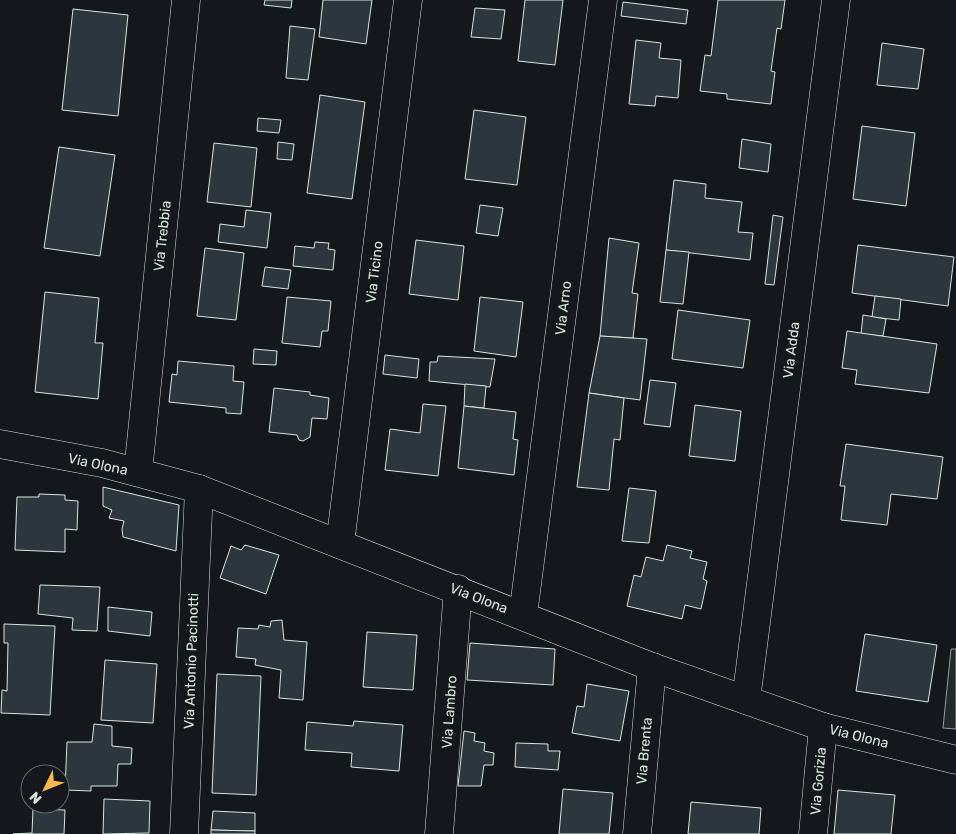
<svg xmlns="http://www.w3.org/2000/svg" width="956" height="834" font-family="Rubik,sans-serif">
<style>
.parking{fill:#24282b;stroke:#939e99}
.building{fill:#2c363c;stroke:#d8e6dc}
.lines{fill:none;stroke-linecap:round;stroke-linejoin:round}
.minor-casing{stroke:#d8e6dc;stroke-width:29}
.minor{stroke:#14181c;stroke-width:28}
.labels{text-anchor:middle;stroke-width:4;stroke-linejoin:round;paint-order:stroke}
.street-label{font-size:14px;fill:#d8e6dc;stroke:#14181c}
</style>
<rect width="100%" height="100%" fill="#14181c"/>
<path class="parking" d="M951 649H956V729L943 728Z"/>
<g class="building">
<path d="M265 0H292L291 8 264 5Z"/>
<path d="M323 0H372L366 44 319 37Z"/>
<path d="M525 0H563L555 65 518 61Z"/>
<path d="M718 0H785L781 29 777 28 771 71 775 72 771 104 727 99V94L700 91 705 55 711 56Z"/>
<path d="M623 2 688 10 686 24 621 16Z"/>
<path d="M475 8 505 10 501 39 471 37Z"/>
<path d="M73 9 128 15 118 116 62 110Z"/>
<path d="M290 26 315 29 308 80 286 78Z"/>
<path d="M636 40 661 43 659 58 681 60 678 98 656 96 655 106 629 104Z"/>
<path d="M882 43 924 49 918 89 877 85Z"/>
<path d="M320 95 365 102 352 199 307 193Z"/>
<path d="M474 110 526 117 517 185 465 179Z"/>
<path d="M258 118 281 120 279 133 257 131Z"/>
<path d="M862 126 915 133 906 206 853 199Z"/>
<path d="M742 139 771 144 768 172 739 168Z"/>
<path d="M278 142 294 144 292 160 277 159Z"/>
<path d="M214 143 257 148 251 207 207 202Z"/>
<path d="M59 147 115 155 100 256 44 248Z"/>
<path d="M674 180 706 184 705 198 742 202 738 232 753 233 750 260 666 250Z"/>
<path d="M480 205 503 208 498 236 476 233Z"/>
<path d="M246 210 271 213 267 248 218 242 220 224 244 227Z"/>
<path d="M773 215 783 217 774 285 765 284Z"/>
<path d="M609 238 639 243 632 293 638 294 633 338 600 336Z"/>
<path d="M416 240 464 246 458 300 409 294Z"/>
<path d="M315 242 329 243 328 249 335 250 333 270 293 266 295 246 314 248Z"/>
<path d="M858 245 954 257 948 306 852 293Z"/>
<path d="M205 248 244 253 236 320 197 316Z"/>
<path d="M666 250 689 252 683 304 660 302Z"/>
<path d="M265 267 291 270 288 289 262 286Z"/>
<path d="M45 292 99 298 95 343H103L98 399 35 392Z"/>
<path d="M875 296 901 299 899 320 872 317Z"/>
<path d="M287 297 331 301 328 331H322L320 347 282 343Z"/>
<path d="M480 297 523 302 516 357 474 351Z"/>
<path d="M678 310 750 320 743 368 672 359Z"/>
<path d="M863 315 886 319 883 336 861 334Z"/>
<path d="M847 331 937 344 929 393 855 384 857 370 842 368Z"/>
<path d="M600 336 647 339 640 400 589 393Z"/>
<path d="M254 349 277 351 276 365 253 364Z"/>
<path d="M385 355 419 359 417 378 383 374Z"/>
<path d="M438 356 495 359 490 387 429 381 430 362H437Z"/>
<path d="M178 361 234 366 233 381 244 382 241 414 226 413V408L169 402 172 374 177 375Z"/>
<path d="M650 380 676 383 670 427 644 424Z"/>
<path d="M465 384 486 386 484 408 464 406Z"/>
<path d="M274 388 310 392V395L329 398 327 419 312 418 310 437 303 441 299 440 297 435 269 432Z"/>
<path d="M589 393 624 398 620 440 614 439 609 490 577 487Z"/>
<path d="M423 404 446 406 438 476 385 470 390 429 420 433Z"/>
<path d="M695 405 741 411 735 461 689 456Z"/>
<path d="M464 406 516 412 513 439 518 440 514 475 458 468Z"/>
<path d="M846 444 943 457 937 499 891 494 887 525 841 520 845 486H840Z"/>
<path d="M103 487 179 505 176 551 123 537 122 529 124 521 109 518 112 510 103 506Z"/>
<path d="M629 488 656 491 649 543 622 541Z"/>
<path d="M39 494 65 495V500L78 501 77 530 65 529V552L15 550 17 497H39Z"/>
<path d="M245 545 279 555 266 594 220 578 231 546 241 550Z"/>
<path d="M667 545 692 551 690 558 707 562 703 579 707 581 701 609 685 605 682 619 627 606 634 575 641 577 646 557 663 561Z"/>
<path d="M40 585 100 587 97 631 72 630 73 618 38 614Z"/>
<path d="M108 607 152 612 150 636 108 631Z"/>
<path d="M282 620 284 640 307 642 303 700 279 698 281 670 255 665 256 659 236 657 238 628 258 629 259 625 270 627 271 621Z"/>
<path d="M4 624 55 626 50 715 1 713 2 690 7 691 8 643H4Z"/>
<path d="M367 632 417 635 413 690 363 687Z"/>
<path d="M865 634 937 645 928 702 856 691Z"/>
<path d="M470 643 555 649 553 685 467 680Z"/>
<path d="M105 660 157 664 153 723 101 720Z"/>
<path d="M217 674 261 676 256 795 212 793Z"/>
<path d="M587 684 629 691 620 741 572 733 577 706 584 707Z"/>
<path d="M354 721 403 725 399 771 351 767 352 753 305 750 307 722 353 726Z"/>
<path d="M94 724 112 726V746L132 748 131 764H118L117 786H91V791L65 790 67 742H92Z"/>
<path d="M464 731 475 733 474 741 485 743 484 751 494 753 493 765H484L481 786H458Z"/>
<path d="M516 743 548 744V751H560L558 770 515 767Z"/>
<path d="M563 789 613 793 609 834H559Z"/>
<path d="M838 790 895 795 891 834H834Z"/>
<path d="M104 799 150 801 149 833 103 834Z"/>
<path d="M691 802 761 808 759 834H688Z"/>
<path d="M33 809 65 810 64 834H13L32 833Z"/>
<path d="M213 811 255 813V831L211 830Z"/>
<path d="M211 830 255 831V834H211Z"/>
</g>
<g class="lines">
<g class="minor-casing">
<g id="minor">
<path d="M0 444 102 463 199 489 652 667 823 727 956 760"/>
<path d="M138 472 186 0"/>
<path d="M340 544 408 0"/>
<path d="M523 615 603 0"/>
<path d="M746 700 836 0"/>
<path d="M184 834 199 489"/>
<path d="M439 834 458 589"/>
<path d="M637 834 652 667"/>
<path d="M813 834 823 727"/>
</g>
</g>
<use href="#minor" class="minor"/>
</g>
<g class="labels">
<g class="street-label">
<text transform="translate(162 236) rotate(-84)" y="5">Via Trebbia</text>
<text transform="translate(374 272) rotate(-83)" y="5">Via Ticino</text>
<text transform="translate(563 308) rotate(-83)" y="5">Via Arno</text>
<text transform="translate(791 350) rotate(-83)" y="5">Via Adda</text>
<text transform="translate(98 464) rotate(12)" y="5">Via Olona</text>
<text transform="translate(479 598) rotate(21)" y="5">Via Olona</text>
<text transform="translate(191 661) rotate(-88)" y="5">Via Antonio Pacinotti</text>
<text transform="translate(449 712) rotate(-86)" y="5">Via Lambro</text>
<text transform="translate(859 736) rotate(14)" y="5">Via Olona</text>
<text transform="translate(644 751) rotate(-85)" y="5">Via Brenta</text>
<text transform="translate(818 781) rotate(-85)" y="5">Via Gorizia</text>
</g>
</g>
<g transform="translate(45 789) rotate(227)"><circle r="24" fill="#14181c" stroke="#626a69"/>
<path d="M0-4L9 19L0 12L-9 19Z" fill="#ffb74d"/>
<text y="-8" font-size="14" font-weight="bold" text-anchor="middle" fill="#d8e6dc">N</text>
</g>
</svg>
